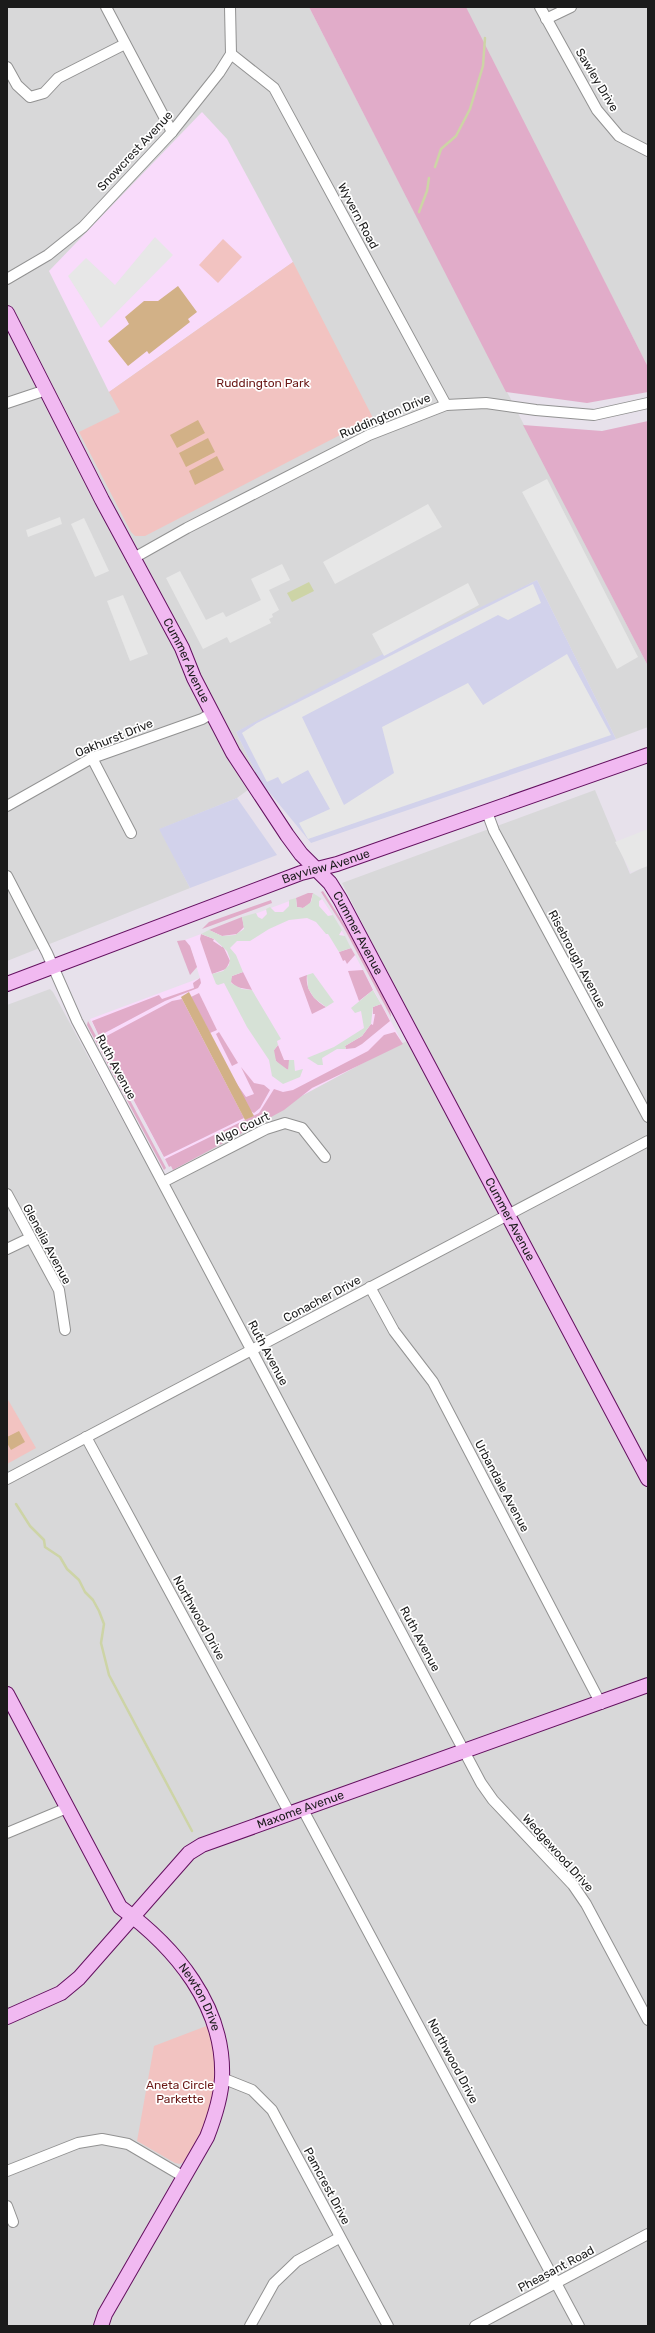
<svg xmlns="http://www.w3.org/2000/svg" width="655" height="2333" font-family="Rubik,sans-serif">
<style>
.residential{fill:#d8d8d9}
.commercial{fill:#d2d2eb}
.education{fill:#f9dbfb}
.grass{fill:#e1acc9}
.park{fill:#f2c3c1}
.pitch{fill:#d2b187}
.parking{fill:#e7e7e7}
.plaza{fill:#d6e1d6}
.water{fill:#cdd4a6}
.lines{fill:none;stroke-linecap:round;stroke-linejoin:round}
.stream{stroke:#cdd4a6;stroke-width:2.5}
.street-casing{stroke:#929292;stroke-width:12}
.secondary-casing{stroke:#63105f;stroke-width:16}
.street{stroke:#fff;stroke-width:10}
.secondary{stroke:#f1b9f1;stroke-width:14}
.labels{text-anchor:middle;stroke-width:3.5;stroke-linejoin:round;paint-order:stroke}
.street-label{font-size:12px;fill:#1b1b1b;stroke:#fff}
.park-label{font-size:12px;fill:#6b1917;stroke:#fff}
</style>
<rect width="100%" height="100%" fill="#e7e1eb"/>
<g class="residential">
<path d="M7 7H309L648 666V727L616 739 537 580 236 732 260 781 237 798 160 829 190 888 7 961Z"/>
<path d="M464 7H648V367Z"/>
<path d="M595 790 630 874 648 865V2326H7V1005L50 989 53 992 155 1180 280 1110 312 1088 419 1035 342 883Z"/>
</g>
<g class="commercial">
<path d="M537 580 616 739 311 843 260 781 236 732 377 657Z"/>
<path d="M237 798 277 855 190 888 159 829Z"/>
</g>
<g class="education">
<path d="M202 112 227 139 293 262 109 392 49 271Z"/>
<path d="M311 893 322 899 337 922 402 1042 169 1167 90 1019 200 978 190 946 185 940Z"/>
</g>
<g class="grass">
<path d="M309 7H466L648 367V392L587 403 506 392Z"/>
<path d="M648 421V666L523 425 602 431Z"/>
<path d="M323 891 351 935 390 1009 391 1017 344 928 321 892Z"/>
<path d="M308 893H313L310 904 303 908 297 907 296 898Z"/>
<path d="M271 900 272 903 202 929 209 922Z"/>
<path d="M242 917 244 927 237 934 222 936 209 930Z"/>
<path d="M201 934 214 939 213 941 222 947 223 946 230 961 226 969 212 974 200 939Z"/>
<path d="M185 940 190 946 197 967 190 975 177 941Z"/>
<path d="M351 948 355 955 347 964 345 960 343 961 339 952Z"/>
<path d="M363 970 373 990 359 1001 348 971Z"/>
<path d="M243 972 252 990 236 987 230 981 232 976Z"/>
<path d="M307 975C305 989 314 1000 326 1007L312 1014 299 978Z"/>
<path d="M200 978 201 983 198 988 165 1001 99 1036 92 1021 159 995 162 999 194 988 193 983Z"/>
<path d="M199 993 217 1030 210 1033 191 997Z"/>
<path d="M182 999 244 1118 164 1157 101 1039 172 1001Z"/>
<path d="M381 1004 390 1021 362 1044 355 1048 346 1049 345 1046 362 1036 371 1024 373 1025 375 1014H373V1007Z"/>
<path d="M88 1021 166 1168 164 1170 87 1025Z"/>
<path d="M219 1032 238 1063 232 1066 216 1034Z"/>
<path d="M395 1032 403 1044 312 1088 284 1110 173 1170 171 1166 169 1167 165 1159 259 1113 274 1089 283 1092 293 1090 368 1051 384 1035Z"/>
<path d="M278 1045 284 1060H289V1070C279 1068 273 1060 274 1050Z"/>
<path d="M241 1067 254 1083 264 1085 270 1090 260 1108 254 1113 250 1111 234 1080 246 1097 254 1094Z"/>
</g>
<g class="park">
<path d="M223 239 242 257 218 283 199 265Z"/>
<path d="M293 262 373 418 145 536H135L131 532 79 432 120 412 109 392Z"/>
<path d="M7 1398 36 1448 7 1464Z"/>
<path d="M209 2025C218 2066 217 2105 196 2143 192 2151 189 2160 180 2164L175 2163 137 2141 154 2046Z"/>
</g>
<g class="pitch">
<path d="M178 286 197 312 188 319 190 322 149 354 147 351 128 366 108 341 129 324 125 317 144 301H158Z"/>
<path d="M198 420 205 433 177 448 170 435Z"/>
<path d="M208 438 215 452 186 467 179 453Z"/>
<path d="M217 456 224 470 195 485 189 471Z"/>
<path d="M189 992 254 1116 245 1120 181 997Z"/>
<path d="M19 1431 25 1442 11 1450 7 1443V1437Z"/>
</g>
<g class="parking">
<path d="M155 237 173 255 101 328 68 276 86 258 115 285Z"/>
<path d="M547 479 638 657 617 669 522 492Z"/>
<path d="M428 504 442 527 335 584 323 562Z"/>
<path d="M60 517 62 524 28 537 26 530Z"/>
<path d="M84 518 109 571 95 577 71 524Z"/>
<path d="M282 564 290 580 269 590 279 610 272 614 273 617 269 619 271 623 230 643 227 637 203 649 166 578 180 571 206 620 223 612 226 617 261 600 251 579Z"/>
<path d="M468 583 479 605 384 656 372 634Z"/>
<path d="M533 584 541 603 508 620 498 615 302 717 344 805 394 773 382 727 468 683 483 705 567 654 611 735 308 839 299 823 330 809 308 770 282 784 278 777 267 782 242 733 257 723Z"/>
<path d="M123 595 148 654 130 661 107 601Z"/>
<path d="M648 829V866L631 872 615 842Z"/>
</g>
<g class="plaza">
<path d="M313 893 322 899 319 901V906L328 916 333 915 342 930 339 935 345 936 351 948 339 952 328 934H326L316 922 307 918 289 920 269 929 250 941H237L230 948 236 955 243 972 232 976 231 983 242 989 252 990 281 1039 277 1041 278 1045 274 1050 276 1061 288 1070 289 1060H294L295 1071 303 1069 300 1077 283 1084 272 1076 269 1060 247 1027 224 983 218 985 216 984 212 974 223 971 229 965 230 959 227 951 214 939 201 934 209 930 222 936 235 935 244 929 242 917 256 913 258 917 262 919 267 914 266 909 270 907 275 912H283L289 906V900L296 898 297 907 303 908 311 902Z"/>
<path d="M313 973 334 1002 326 1007 314 998 308 988 307 975Z"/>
<path d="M373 990 381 1004 373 1007 371 1024 362 1036 345 1046 346 1049H337L322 1058 323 1065H318L307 1058 334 1047 364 1028 361 1011 355 1013 351 1008Z"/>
</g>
<path class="water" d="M309 582 314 591 292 602 287 593Z"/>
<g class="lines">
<g class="stream">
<path d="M435 167 441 149 456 136 470 109 483 66 485 38"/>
<path d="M419 212 427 191 429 178"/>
<path d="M16 1504 30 1526 44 1540 45 1547 60 1557 67 1569 79 1580 85 1592 93 1600 99 1611 104 1624 101 1643 109 1675 192 1831"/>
</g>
<g class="street-casing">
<g id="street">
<path d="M106 7 172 132"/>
<path d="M540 7 597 110 619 136 648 151"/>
<path d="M546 19 571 7"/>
<path d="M231 54 274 88 446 405"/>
<path d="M7 67 17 85 30 97 44 93 58 78 125 44"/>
<path d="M7 279 48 255 83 227 172 132 219 73 231 54 230 7"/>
<path d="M7 403 46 390"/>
<path d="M132 559 187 528 369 435 446 405 486 403 536 410 594 415 648 403"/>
<path d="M92 758 131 833"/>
<path d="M7 806 92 758 202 719 212 713"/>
<path d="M487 812 494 831 648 1117"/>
<path d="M7 876 47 953 77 1021 481 1783 493 1800 573 1885 586 1904 648 2020"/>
<path d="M163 1182 266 1129 285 1123 302 1128 325 1157"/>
<path d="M7 1194 59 1290 65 1330"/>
<path d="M7 1249 30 1238"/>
<path d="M370 1287 394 1331 433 1382 601 1704"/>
<path d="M86 1437 289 1812"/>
<path d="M7 1479 648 1141"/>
<path d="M302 1808 579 2326"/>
<path d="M7 1833 67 1808"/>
<path d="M222 2078 252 2090 272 2110 388 2326"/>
<path d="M7 2171 78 2143 102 2139 128 2144 184 2177"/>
<path d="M7 2206 13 2222"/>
<path d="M250 2326 274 2283 297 2261 339 2238"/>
<path d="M475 2326 648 2234"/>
</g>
</g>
<g class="secondary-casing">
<g id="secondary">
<path id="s1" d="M7 313 102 500 182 648 194 678 233 753 287 835 301 854 330 883 340 899 648 1479"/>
<path id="s2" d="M7 984 301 873 337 864 648 755"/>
<path id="s3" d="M7 1694 120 1907C175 1947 225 2006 222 2078 221 2098 214 2119 207 2137L105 2314 101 2326"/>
<path id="s4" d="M7 2017 61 1993 79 1978 189 1853 202 1845 648 1685"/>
</g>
</g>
<use href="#street" class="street"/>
<use href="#secondary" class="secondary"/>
</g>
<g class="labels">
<g class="street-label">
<text transform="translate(597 80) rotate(59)" y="4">Sawley Drive</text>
<text transform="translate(135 151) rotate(-47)" y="4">Snowcrest Avenue</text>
<text transform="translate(358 216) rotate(62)" y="4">Wyvern Road</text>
<text transform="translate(385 416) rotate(-23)" y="4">Ruddington Drive</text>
<text dy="4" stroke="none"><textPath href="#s1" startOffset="391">Cummer Avenue</textPath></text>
<text transform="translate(114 738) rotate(-22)" y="4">Oakhurst Drive</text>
<text dy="4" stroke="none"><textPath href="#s2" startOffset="340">Bayview Avenue</textPath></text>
<text dy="4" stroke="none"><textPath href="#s1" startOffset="715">Cummer Avenue</textPath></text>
<text transform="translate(577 959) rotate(62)" y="4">Risebrough Avenue</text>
<text transform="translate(116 1067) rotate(62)" y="4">Ruth Avenue</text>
<text transform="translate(242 1128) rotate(-25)" y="4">Algo Court</text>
<text dy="4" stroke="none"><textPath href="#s1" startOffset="1039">Cummer Avenue</textPath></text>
<text transform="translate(47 1244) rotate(62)" y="4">Glenelia Avenue</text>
<text transform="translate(322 1299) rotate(-28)" y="4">Conacher Drive</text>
<text transform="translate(268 1353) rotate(62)" y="4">Ruth Avenue</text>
<text transform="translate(502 1486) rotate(62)" y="4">Urbandale Avenue</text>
<text transform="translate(199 1618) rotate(61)" y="4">Northwood Drive</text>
<text transform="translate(420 1639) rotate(62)" y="4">Ruth Avenue</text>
<text dy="4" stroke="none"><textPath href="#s4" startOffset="369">Maxome Avenue</textPath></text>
<text transform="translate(558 1853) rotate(48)" y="4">Wedgewood Drive</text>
<text dy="4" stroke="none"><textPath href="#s3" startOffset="363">Newton Drive</textPath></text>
<text transform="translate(453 2061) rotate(62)" y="4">Northwood Drive</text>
<text transform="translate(327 2186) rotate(62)" y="4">Pamcrest Drive</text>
<text transform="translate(556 2269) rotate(-28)" y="4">Pheasant Road</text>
</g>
<g class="park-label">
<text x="263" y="387">Ruddington Park</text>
<text x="180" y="2089">Aneta Circle<tspan x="180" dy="14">Parkette</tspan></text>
</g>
</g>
<rect width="655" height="2333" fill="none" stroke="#1b1b1b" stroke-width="16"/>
</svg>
